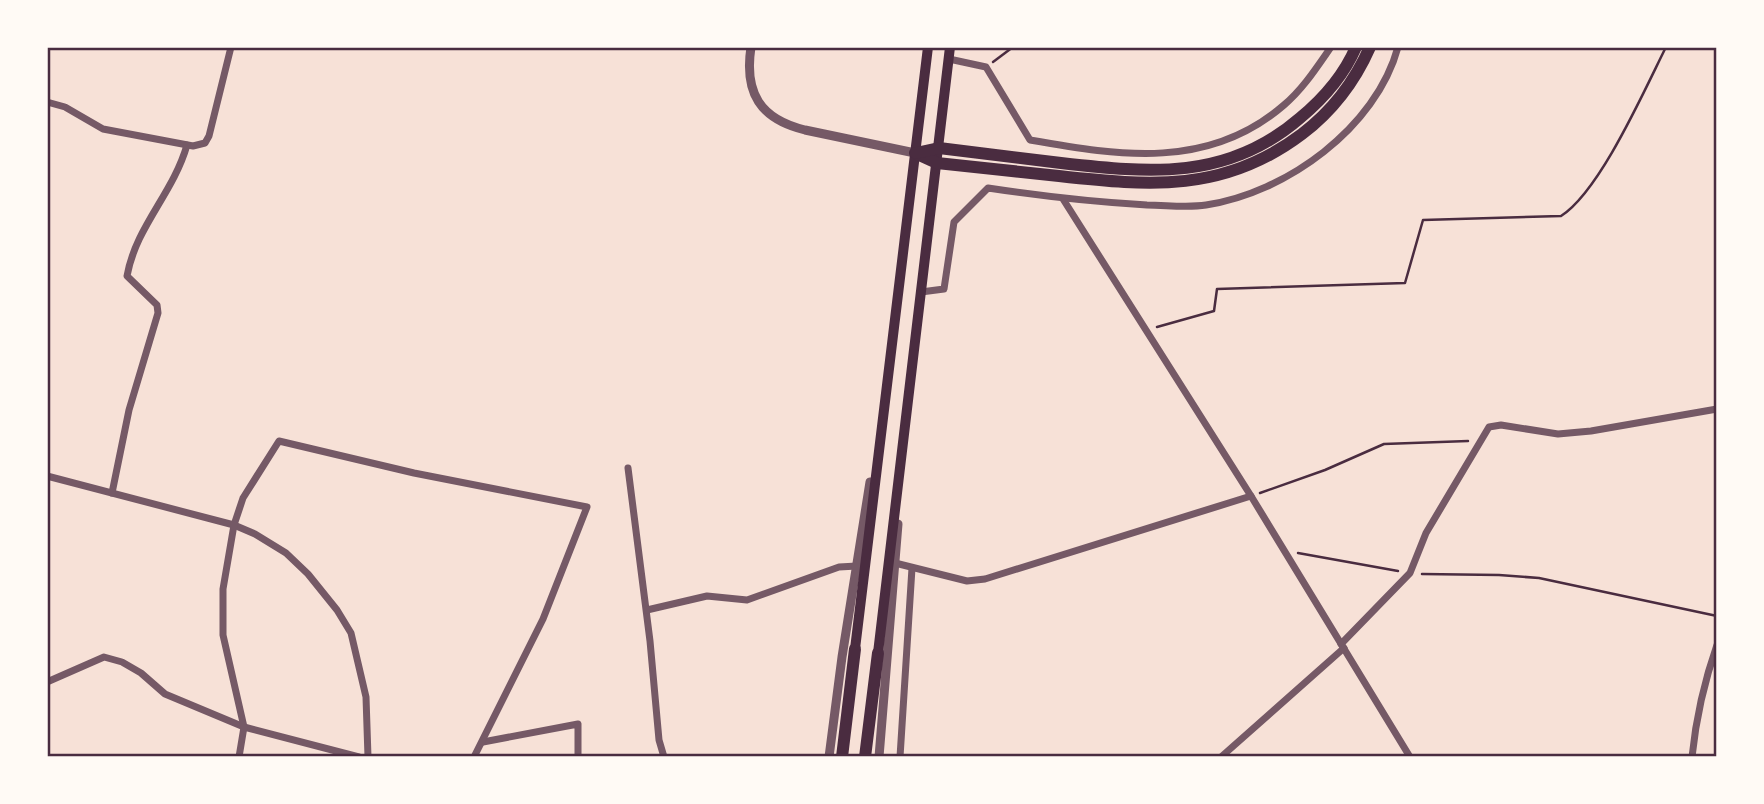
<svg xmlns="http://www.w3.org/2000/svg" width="1764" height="804" font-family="Commissioner,sans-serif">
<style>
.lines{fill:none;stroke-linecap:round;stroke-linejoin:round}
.path{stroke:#4a2c40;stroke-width:2.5}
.minor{stroke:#755966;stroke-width:7}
.tertiary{stroke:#755966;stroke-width:9}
.primary{stroke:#4a2c40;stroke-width:10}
.motorway{stroke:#4a2c40;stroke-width:12}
.neatline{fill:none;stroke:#4a2c40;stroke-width:2.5}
</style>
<rect width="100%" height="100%" fill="#f7e1d7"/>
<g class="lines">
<g class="path">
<path d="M993 62 1013 47"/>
<path d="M1157 327 1214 311 1217 289 1405 283 1423 220 1561 216C1600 191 1644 91 1666 47"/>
<path d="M1260 493 1325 470 1384 444 1468 441"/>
<path d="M1298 553 1398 571"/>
<path d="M1422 574 1499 575 1539 578 1717 616"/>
</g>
<g class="minor">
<path d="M949 59 986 67 1030 140C1121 156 1209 170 1284 105 1303 89 1317 67 1331 47"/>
<path d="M47 102 65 107 103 129 193 146 205 143 209 136 231 47"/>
<path d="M1063 199 1251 496 1410 757"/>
<path d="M921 292 944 289 954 222 988 188C1041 196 1093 202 1147 205 1166 205 1187 208 1206 205 1286 193 1376 128 1398 47"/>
<path d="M628 468 650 641 659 740 664 757"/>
<path d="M47 476 234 525 255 534 286 553 308 574 337 610 351 633 366 697 368 757"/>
<path d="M112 493 129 410 158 313 157 305 127 276C136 226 173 194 187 145"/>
<path d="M895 563 967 581 985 579 1251 496"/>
<path d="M647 610 707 596 747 600 839 567 857 566"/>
<path d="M1341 644 1410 573 1426 533 1489 427 1501 425 1558 434 1591 431 1717 409"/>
<path d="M47 682 104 657 122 662 141 673 165 694 244 727 359 757"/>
<path d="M483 742 578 724V757"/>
<path d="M239 757 244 727 223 635V589L234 525 243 498 279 441 414 473 587 507 543 619 474 757"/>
<path d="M900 757 912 568"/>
<path d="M1221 757 1344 648"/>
<path d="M1692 757C1696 718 1704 682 1717 645"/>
</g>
<g class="tertiary">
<path d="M751 47C744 93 760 119 805 130L915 153"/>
<path d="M829 757 842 657 870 482"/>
<path d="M879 757 898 524"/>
</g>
<g class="primary">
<path d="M855 649 928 47"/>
<path d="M878 653 950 47"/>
</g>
<g class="motorway">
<path d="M915 153 937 163C978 167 1018 172 1059 176 1150 186 1224 193 1302 134 1331 112 1355 81 1370 47"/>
<path d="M916 153 939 148C980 153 1021 158 1061 163 1150 173 1227 181 1300 118 1323 99 1344 75 1356 47"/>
<path d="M842 757 855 649"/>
<path d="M865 757 878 653"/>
</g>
</g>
<rect width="1764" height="804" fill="none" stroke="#fffaf5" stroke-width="98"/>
<rect x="49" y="49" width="1666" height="706" class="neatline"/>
</svg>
